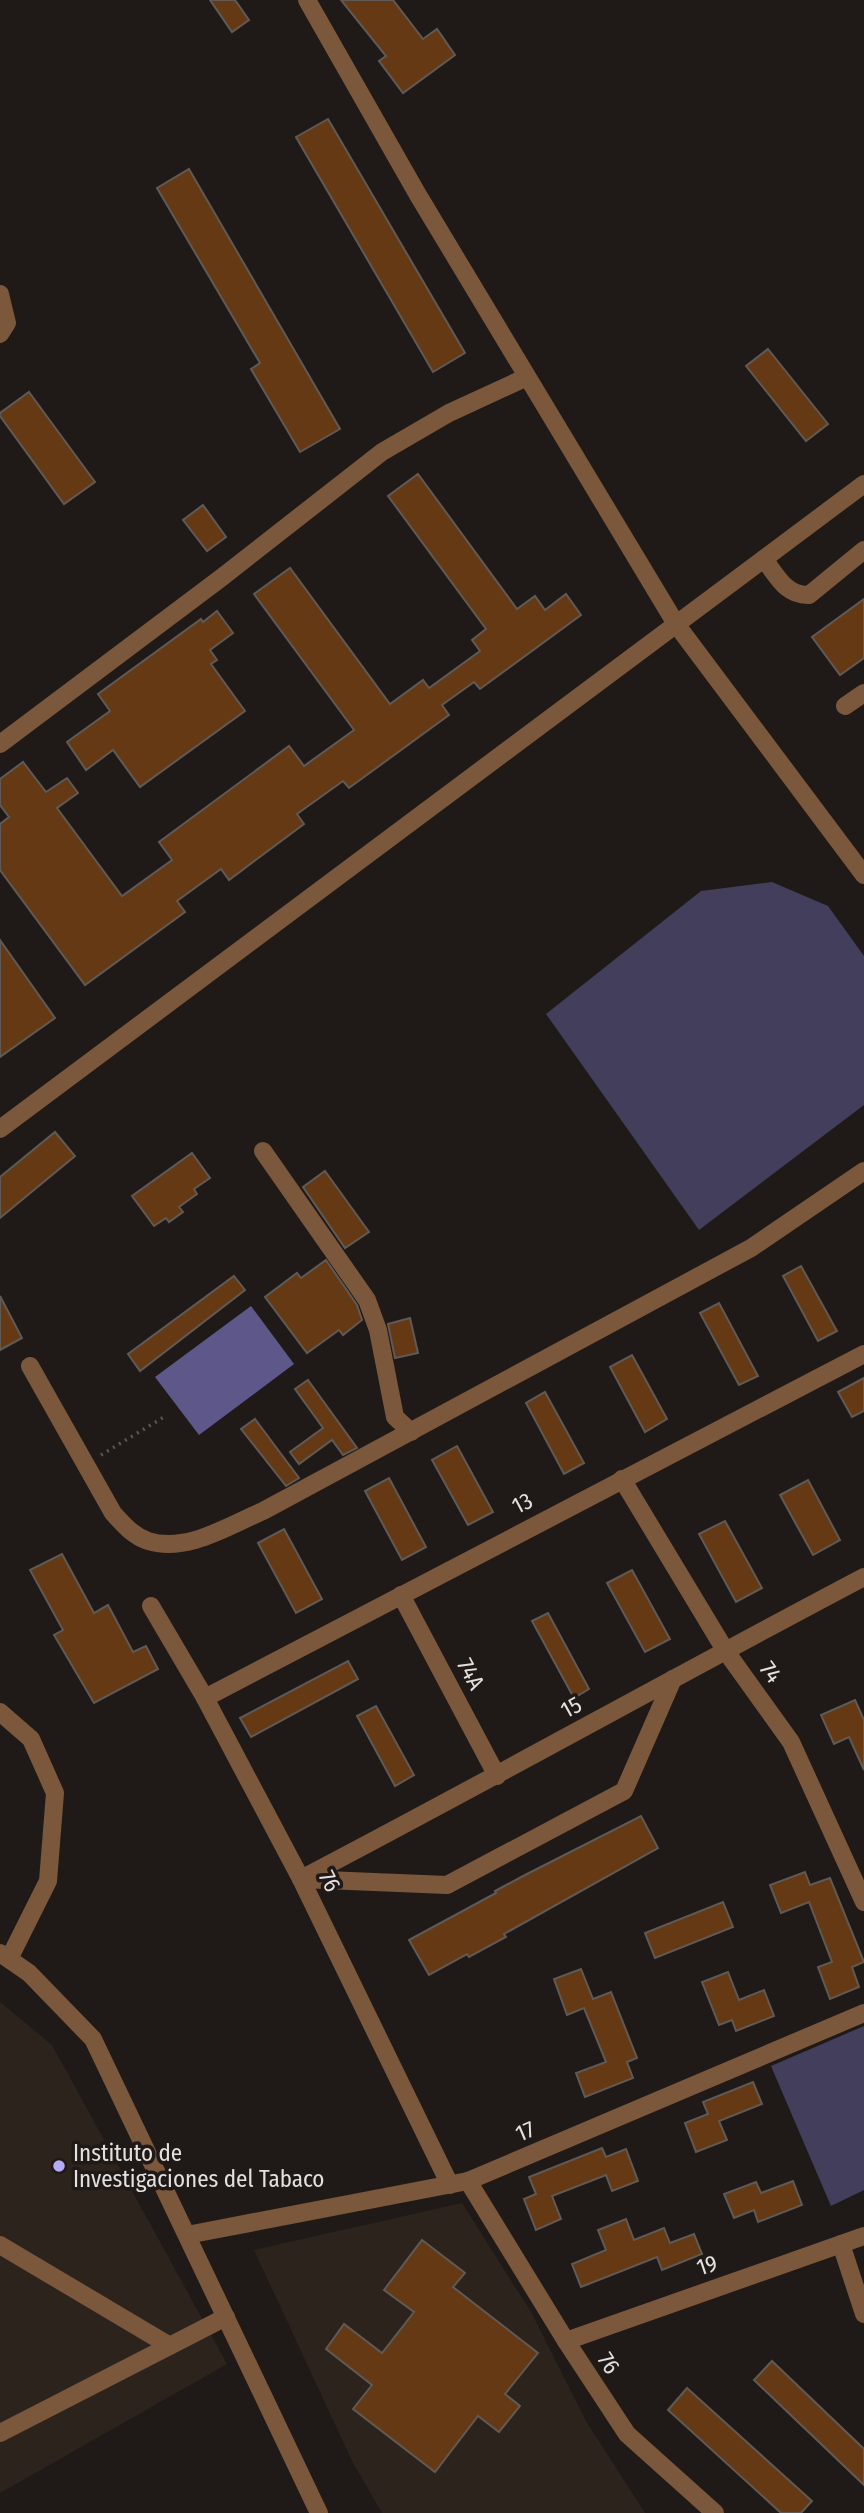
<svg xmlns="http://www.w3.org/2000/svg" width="864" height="2513" font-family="'Fira Sans Condensed',sans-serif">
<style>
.built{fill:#2c231c}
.green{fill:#423e5c}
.water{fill:#5e5789}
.building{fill:#653914;stroke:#5f5a56;stroke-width:2}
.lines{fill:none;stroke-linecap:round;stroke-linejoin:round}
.path{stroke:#5b5754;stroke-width:3.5;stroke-dasharray:2 5;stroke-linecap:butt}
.minor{stroke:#7b573c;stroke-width:18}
.poi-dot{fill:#b5acf8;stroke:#1f1a17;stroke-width:2.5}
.labels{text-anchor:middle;stroke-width:7;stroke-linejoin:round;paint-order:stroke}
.street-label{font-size:23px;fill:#e3e0de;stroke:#1f1a17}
.poi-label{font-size:23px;fill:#e3e0de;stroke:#1f1a17;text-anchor:start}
</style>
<rect width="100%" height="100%" fill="#1f1a17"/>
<g class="built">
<path d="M0 2002 52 2045 227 2364 0 2493Z"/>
<path d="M462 2203 531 2312 586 2421 645 2513H382L353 2463 254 2250Z"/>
</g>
<g class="green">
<path d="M772 882 828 906 864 956V1105L699 1230 546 1014 701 891Z"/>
<path d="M864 2026V2190L831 2206 771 2066Z"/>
</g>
<path class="water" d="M251 1306 294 1364 199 1435 155 1377Z"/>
<g class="building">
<path d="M210 0H235L249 20 232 32Z"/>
<path d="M341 0H393L423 39 437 29 455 55 403 93 379 61 386 56Z"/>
<path d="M328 119 465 353 433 372 296 137Z"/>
<path d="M189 169 340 429 300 452 251 369 260 363 157 188Z"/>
<path d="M768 349 828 424 806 441 746 366Z"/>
<path d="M29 392 95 482 64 504 0 416V413Z"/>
<path d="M418 474 517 609 535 596 545 610 566 594 581 615 480 689 474 682 442 705 449 715 349 788 343 781 297 814 304 824 229 880 221 869 177 901 185 912 85 985 0 870V824L9 817 0 805V779L23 762 46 792 67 778 78 793 57 808 122 896 172 860 159 842 289 746 304 766 354 730 254 594 290 568 390 704 423 680 429 688 480 651 472 640 486 629 388 496Z"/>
<path d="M203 505 226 537 207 551 183 520Z"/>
<path d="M864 599V658L840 675 812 637Z"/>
<path d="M217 611 233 633 210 650 217 660 211 664 245 711 140 787 113 750 86 770 67 742 110 711 98 694 201 619 203 622Z"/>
<path d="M0 940 55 1018 0 1057Z"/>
<path d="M55 1132 75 1156 0 1218V1177Z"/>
<path d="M192 1153 210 1178 194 1189 197 1194 179 1207 183 1212 169 1222 166 1218 154 1226 132 1196Z"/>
<path d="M325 1171 369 1232 345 1248 303 1187Z"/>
<path d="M326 1260 357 1305 362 1320 343 1335 339 1330 307 1353 265 1297 297 1273 301 1278Z"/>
<path d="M801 1266 837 1331 818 1341 783 1276Z"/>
<path d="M234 1276 245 1290 140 1371 128 1354Z"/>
<path d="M0 1296 22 1338 0 1350Z"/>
<path d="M719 1303 758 1376 739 1385 700 1313Z"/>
<path d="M410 1318 418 1353 395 1358 388 1324Z"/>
<path d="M632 1355 667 1419 645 1432 610 1367Z"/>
<path d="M864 1378V1411L852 1417 838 1392Z"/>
<path d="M308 1380 357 1448 343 1455 332 1440 299 1464 290 1452 323 1428 295 1389Z"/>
<path d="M545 1392 584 1463 564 1474 526 1403Z"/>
<path d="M255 1419 299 1478 286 1486 241 1429Z"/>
<path d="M457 1446 493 1512 468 1525 432 1460Z"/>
<path d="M389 1478 426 1547 402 1560 365 1491Z"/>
<path d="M808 1480 840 1540 813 1555 780 1495Z"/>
<path d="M725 1521 762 1588 736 1602 699 1534Z"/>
<path d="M284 1529 322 1599 296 1613 258 1543Z"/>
<path d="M62 1554 94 1613 108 1605 133 1652 146 1646 158 1669 94 1703 54 1635 63 1630 30 1570Z"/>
<path d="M632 1570 670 1639 645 1652 607 1583Z"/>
<path d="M548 1613 589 1689 574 1698 532 1621Z"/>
<path d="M348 1661 358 1679 251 1737 240 1718Z"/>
<path d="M855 1700 864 1720V1770L849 1737 834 1744 821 1715Z"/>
<path d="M376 1706 414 1775 395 1786 357 1716Z"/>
<path d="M641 1816 658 1848 504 1934 506 1937 469 1957 467 1954 429 1975 409 1940 496 1893 495 1891 525 1875Z"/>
<path d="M805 1872 810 1885 830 1878 864 1962 852 1967 859 1987 830 1999 818 1967 832 1962 809 1902 781 1913 770 1885Z"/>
<path d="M723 1902 733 1927 655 1958 645 1933Z"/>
<path d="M581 1969 593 1999 611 1992 637 2058 627 2062 633 2078 585 2097 576 2073 606 2062 584 2008 567 2015 554 1979Z"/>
<path d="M728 1972 739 2000 764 1990 774 2016 736 2031 732 2020 719 2025 702 1982Z"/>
<path d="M753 2082 762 2104 719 2121 727 2140 696 2152 685 2123 708 2114 703 2102Z"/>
<path d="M602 2148 606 2157 626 2149 638 2181 612 2191 606 2175 552 2196 561 2219 536 2230 524 2199 536 2194 529 2177Z"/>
<path d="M793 2181 802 2205 758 2222 754 2210 734 2218 724 2194 756 2182 761 2193Z"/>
<path d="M626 2219 634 2240 664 2228 670 2243 694 2234 702 2254 662 2270 657 2257 581 2287 572 2264 606 2250 598 2230Z"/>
<path d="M422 2240 465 2273 453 2287 538 2353 505 2394 520 2406 499 2432 478 2416 435 2472 353 2409 372 2385 326 2349 344 2324 382 2353 414 2312 384 2290Z"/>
<path d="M772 2361 864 2449V2485L754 2380Z"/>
<path d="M687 2388 812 2501 801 2513H781L668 2410Z"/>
</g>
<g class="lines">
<path class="path" d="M101 1455 164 1417"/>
<g class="minor">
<path d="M307 0 418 195 676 624 864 875"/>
<path d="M0 294 7 323 0 334"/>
<path d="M764 559C777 576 786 596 809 595L864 550"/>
<path d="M845 706 864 693"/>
<path d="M0 744 221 578 382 452 449 413 527 377"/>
<path d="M0 1129 864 484"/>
<path d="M263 1151 367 1300 378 1330 395 1417 411 1432"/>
<path d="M30 1366 113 1513C123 1524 133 1536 148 1541 187 1553 228 1526 263 1511L751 1248 864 1171"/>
<path d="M622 1479 725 1650 791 1742 864 1902"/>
<path d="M401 1595 497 1776"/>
<path d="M151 1606 205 1698 301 1879 450 2185"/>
<path d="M205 1698 864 1354"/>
<path d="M0 1712 31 1739 55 1793 48 1881 9 1959"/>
<path d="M301 1879C490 1780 676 1676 864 1577"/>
<path d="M301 1879 447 1885 624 1791 673 1679"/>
<path d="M0 1953 29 1973 93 2039 319 2513"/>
<path d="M468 2181 566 2341 627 2434 715 2513"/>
<path d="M187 2235 468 2181 864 2013"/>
<path d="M841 2244 864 2314"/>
<path d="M0 2245 170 2346"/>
<path d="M566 2341 864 2236"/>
<path d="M0 2433 226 2317"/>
</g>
</g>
<circle class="poi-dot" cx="59" cy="2166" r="7"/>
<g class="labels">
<g class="street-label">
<text transform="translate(522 1503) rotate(-28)" y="8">13</text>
<text transform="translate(771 1672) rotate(54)" y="8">74</text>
<text transform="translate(471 1674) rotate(62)" y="8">74A</text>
<text transform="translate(571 1707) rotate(-29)" y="8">15</text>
<text transform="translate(330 1881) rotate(63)" y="8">76</text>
<text transform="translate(525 2131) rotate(-23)" y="8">17</text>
<text transform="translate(707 2265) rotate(-19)" y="8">19</text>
<text transform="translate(609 2363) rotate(57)" y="8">76</text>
</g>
<g class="poi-label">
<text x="73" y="2161">Instituto de<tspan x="73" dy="26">Investigaciones del Tabaco</tspan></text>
</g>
</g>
</svg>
